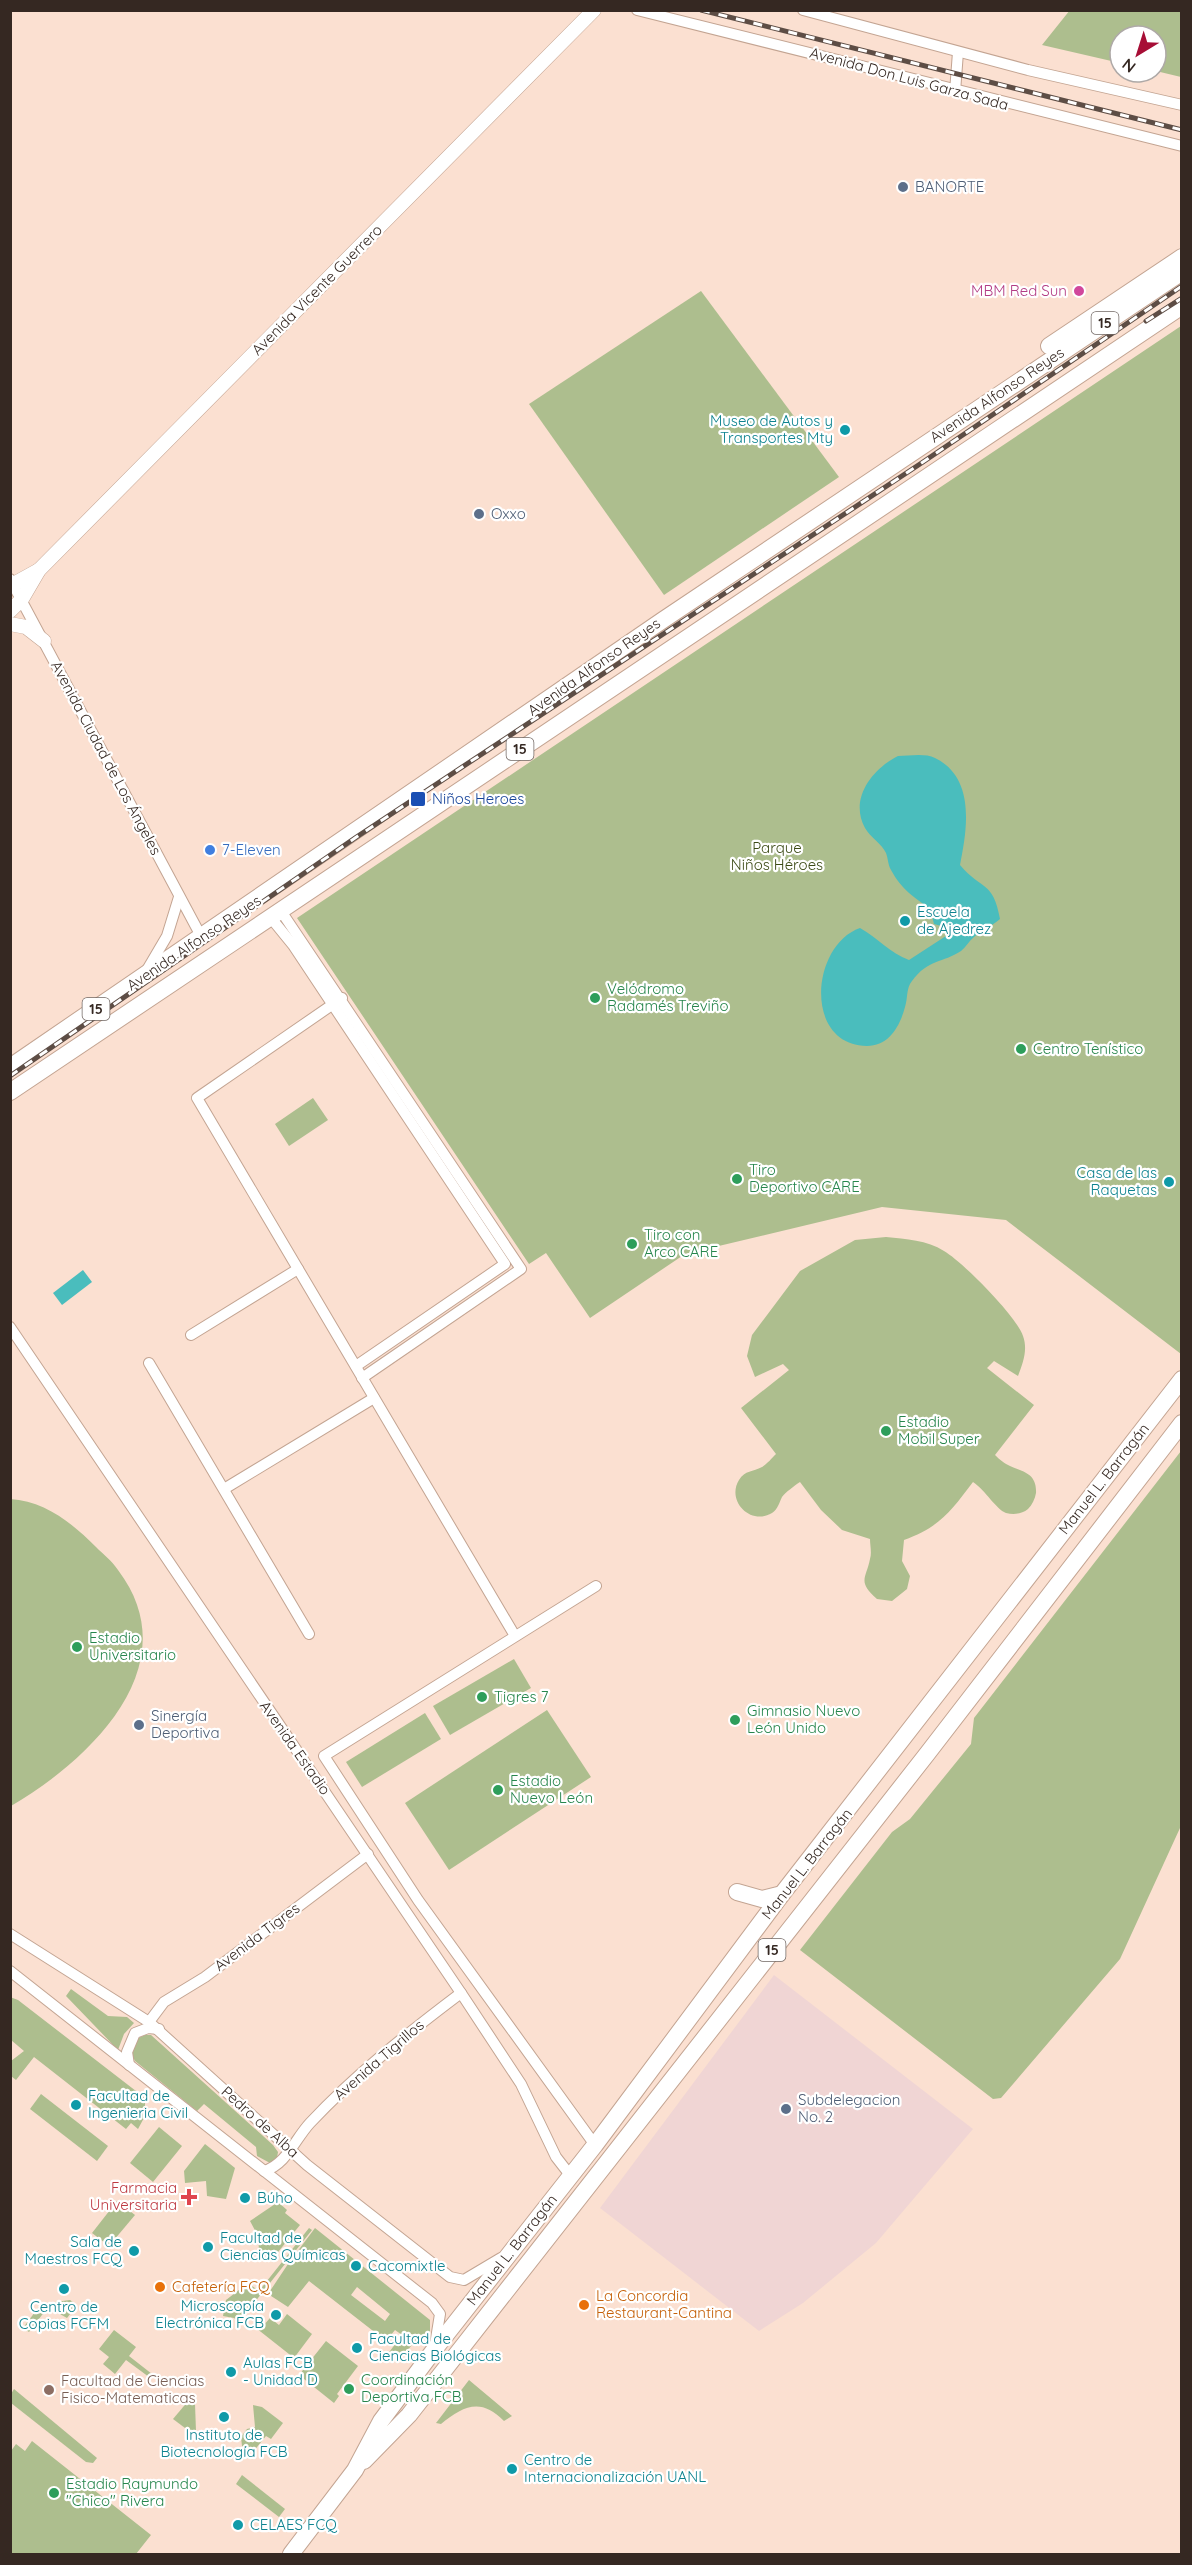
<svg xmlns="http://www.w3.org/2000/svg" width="1192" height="2565" font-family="Quicksand,sans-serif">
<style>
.commercial{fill:#f0d5d4}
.green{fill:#adbe8e;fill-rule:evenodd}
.water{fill:#4abdbd}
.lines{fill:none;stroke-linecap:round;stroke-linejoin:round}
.minor-casing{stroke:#c3a492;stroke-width:12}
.major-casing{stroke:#c3a492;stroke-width:15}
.highway-casing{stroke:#c3a492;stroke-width:18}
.minor{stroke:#fff;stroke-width:10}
.major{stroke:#fff;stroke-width:14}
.highway{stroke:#fff;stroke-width:16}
.rail-casing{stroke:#5d4d45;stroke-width:5}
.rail{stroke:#fff;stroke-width:3;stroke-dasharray:9;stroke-linecap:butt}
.service-dot{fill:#5c6f8a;stroke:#fff;stroke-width:2}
.hotel-dot{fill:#d1479c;stroke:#fff;stroke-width:2}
.culture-dot{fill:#0f9aa8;stroke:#fff;stroke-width:2}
.transit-dot{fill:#1a4fb4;stroke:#fff;stroke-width:2}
.shop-dot{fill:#3f7fe0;stroke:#fff;stroke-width:2}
.leisure-dot{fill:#2e9e5b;stroke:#fff;stroke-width:2}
.health-dot{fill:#e0444e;stroke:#fff;stroke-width:2}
.food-dot{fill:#e8710a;stroke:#fff;stroke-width:2}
.education-dot{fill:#8d6e63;stroke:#fff;stroke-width:2}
.labels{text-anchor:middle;stroke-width:4.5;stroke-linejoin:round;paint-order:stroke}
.shield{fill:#fff;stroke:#726864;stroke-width:1.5}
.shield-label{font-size:14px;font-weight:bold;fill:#352822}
.street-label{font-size:15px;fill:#352822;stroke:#fff}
.service-label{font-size:15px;fill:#4e5e75;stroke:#fff;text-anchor:start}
.hotel-label{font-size:15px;fill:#b23c85;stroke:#fff;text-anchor:end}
.culture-label{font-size:15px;fill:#0d838f;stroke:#fff;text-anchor:start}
.transit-label{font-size:15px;fill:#164399;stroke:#fff;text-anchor:start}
.park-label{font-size:15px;fill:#3b4a15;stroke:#fff}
.shop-label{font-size:15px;fill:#366cbe;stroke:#fff;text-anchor:start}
.leisure-label{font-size:15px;fill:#27864d;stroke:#fff;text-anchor:start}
.health-label{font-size:15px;fill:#be3a42;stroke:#fff;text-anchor:end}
.food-label{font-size:15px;fill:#c56008;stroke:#fff;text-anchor:start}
.education-label{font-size:15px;fill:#785e54;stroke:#fff;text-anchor:start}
</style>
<rect width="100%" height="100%" fill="#fbe0d1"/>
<path class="commercial" d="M774 1975 973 2129 876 2243 803 2303 759 2331 600 2208Z"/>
<g class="green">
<path d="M1070 10 1181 11V77L1156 71V36H1120V63L1042 45Z"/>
<path d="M701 291 839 477 664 595 529 404Z"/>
<path d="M1181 326V1354L1006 1220 882 1207 685 1254 590 1318 546 1253 529 1264 297 918Z"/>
<path d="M313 1098 328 1120 289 1146 275 1124Z"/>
<path d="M886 1237C906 1239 927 1240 944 1251 963 1262 1017 1317 1023 1336 1028 1350 1023 1363 1018 1376L994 1361 987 1368 1034 1405 995 1455C999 1459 1005 1464 1010 1466 1023 1472 1037 1473 1036 1493 1035 1499 1032 1505 1028 1509 1022 1514 1014 1515 1006 1513 996 1509 986 1491 973 1482 951 1511 940 1527 904 1540L902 1561 910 1576 907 1589 892 1601 877 1599C857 1581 866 1579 870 1559 872 1553 870 1545 870 1539L842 1530 821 1510 800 1482C794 1486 786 1492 782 1497 779 1503 778 1509 772 1513 751 1526 726 1501 739 1480 745 1470 753 1472 762 1467 767 1464 772 1458 776 1454L741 1408 789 1370 783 1364 755 1377 747 1356 752 1335 800 1271 855 1240Z"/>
<path d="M1181 1451 1180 1828 1120 1959 1001 2098 993 2099 800 1950 892 1832 910 1819 971 1744 974 1718Z"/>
<path d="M10 1499C45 1501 72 1523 96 1547 103 1554 112 1561 118 1570 190 1665 90 1760 11 1806Z"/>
<path d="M514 1659 531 1688 450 1735 433 1706Z"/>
<path d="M547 1710 591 1777 449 1870 405 1803Z"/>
<path d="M425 1713 441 1739 362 1787 346 1762Z"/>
<path d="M71 1989 108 2016 127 2017 134 2023 124 2034 118 2050 66 1996Z"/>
<path d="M10 1997 18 2000 145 2098V2116L138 2129 131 2123 126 2129 34 2057 16 2080 11 2076V2061L24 2051 11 2040Z"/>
<path d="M145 2035H151L273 2145 278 2152 277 2158 270 2163 257 2156 256 2147 204 2104 197 2111 135 2061 132 2055 136 2039Z"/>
<path d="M41 2094 108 2146 97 2161 30 2109Z"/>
<path d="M159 2127 182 2146 153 2182 130 2163Z"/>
<path d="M205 2144 235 2168 226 2199 207 2196 206 2181 185 2183 184 2171Z"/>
<path d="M117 2201 135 2215 109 2246 92 2233Z"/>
<path d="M278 2202 287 2210 285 2213 300 2225 274 2257 259 2250 258 2236 250 2221Z"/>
<path d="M309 2228 312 2230 239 2322 234 2318 223 2316 226 2300 248 2283 259 2291Z"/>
<path d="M315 2228 430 2320V2331L421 2343 416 2340 397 2363 387 2355 402 2335 395 2330 386 2341 309 2281 288 2307 268 2294 288 2264ZM357 2287 390 2314 385 2321 351 2295Z"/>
<path d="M70 2300 77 2305 67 2318 51 2309 45 2311 29 2332 23 2328 41 2304Z"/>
<path d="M287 2314 312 2334 294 2358 256 2328 260 2323 263 2326 270 2318 279 2325Z"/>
<path d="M114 2330 136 2347 129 2356 152 2374 149 2377 126 2360 115 2374 103 2364 109 2357 99 2349Z"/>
<path d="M326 2341 358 2366 337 2394 339 2396 334 2403 299 2375Z"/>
<path d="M469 2380 506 2411 512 2416 504 2421C481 2397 463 2406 441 2424L436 2423Z"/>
<path d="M14 2389 97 2458 93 2463 86 2462 11 2403V2394Z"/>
<path d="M189 2400 195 2404 196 2431 193 2434 173 2419Z"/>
<path d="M253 2405 262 2407 283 2423 271 2439 266 2436 253 2452 242 2446 241 2437 247 2429 255 2427Z"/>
<path d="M32 2441 151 2535 136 2554H11V2451L16 2444 25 2451Z"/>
<path d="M242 2475 285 2509 279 2517 236 2484Z"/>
</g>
<g class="water">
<path d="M898 756C909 756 925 753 935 758 976 778 967 830 960 865 982 891 993 880 1000 919 992 926 982 930 974 937 969 941 966 947 961 951 943 963 928 959 912 981 906 988 908 998 905 1007 900 1026 889 1046 867 1046 803 1045 811 945 860 928 878 938 890 953 909 960L949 934 945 927 934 924 930 909C913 896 902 890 891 870 888 865 888 858 886 853 882 844 870 837 865 828 849 799 872 769 898 756Z"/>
<path d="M83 1270 92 1282 62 1305 53 1293Z"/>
</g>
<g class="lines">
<g class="minor-casing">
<g id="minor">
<path d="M637 10 1182 146"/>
<path d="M803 10 1028 70 1182 105"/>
<path d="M955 92 958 52"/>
<path d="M10 579 202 938"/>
<path d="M281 911 521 1269 362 1378"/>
<path d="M271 918 293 945 505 1264 356 1366"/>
<path d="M147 970 167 936 179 897"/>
<path d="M342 998 197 1098 515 1636"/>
<path d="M10 1327 461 1993 521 2084 556 2157 570 2175"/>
<path d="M191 1335 298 1269"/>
<path d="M149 1363 309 1634"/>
<path d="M224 1489 374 1398"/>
<path d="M10 1934 149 2022 307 2165 450 2277 464 2280 501 2258"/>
<path d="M10 1971 432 2303 440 2314 435 2345"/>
<path d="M149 2022 164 2002 205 1977 368 1854"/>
<path d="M129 2065 127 2052 135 2033 148 2028 159 2029"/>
<path d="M595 2145 418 1900 324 1756 596 1586"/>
<path d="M264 2171C286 2165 295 2139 310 2123 356 2074 408 2033 461 1993"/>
</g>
</g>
<g class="major-casing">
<g id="major">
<path d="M10 586 39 570"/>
<path d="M10 611 22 599 39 570 594 10"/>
<path d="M10 624 26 627 44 641"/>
</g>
</g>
<g class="highway-casing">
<g id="highway">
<path d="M1049 346 1182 257"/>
<path d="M10 1067 663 620 1182 272"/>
<path d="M10 1092 1182 306"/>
<path d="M737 1892 762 1899 782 1894"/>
<path d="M364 2461 409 2415 927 1754 1182 1423"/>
<path d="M291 2554 355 2470 381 2421 434 2350 595 2145 782 1894 1182 1379"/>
</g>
</g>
<use href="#minor" class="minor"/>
<use href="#major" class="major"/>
<use href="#highway" class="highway"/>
<g class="rail-casing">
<g id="rail">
<path d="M701 10 1182 130"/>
<path d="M1146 321 1182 298"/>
<path d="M10 1076 355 838 923 462 1182 286"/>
</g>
</g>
<use href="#rail" class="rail"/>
</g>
<g class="service-dot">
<circle cx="903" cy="187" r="6"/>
<circle cx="479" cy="514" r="6"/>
<circle cx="139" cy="1725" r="6"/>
<circle cx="786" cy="2109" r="6"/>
</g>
<circle class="hotel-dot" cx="1079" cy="291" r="6"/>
<g class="culture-dot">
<circle cx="845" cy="430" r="6"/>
<circle cx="905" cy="921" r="6"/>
<circle cx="1169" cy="1182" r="6"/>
<circle cx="76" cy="2105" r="6"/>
<circle cx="245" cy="2198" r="6"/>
<circle cx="208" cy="2247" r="6"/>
<circle cx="134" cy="2251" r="6"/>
<circle cx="356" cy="2266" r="6"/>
<circle cx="64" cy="2289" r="6"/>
<circle cx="276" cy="2315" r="6"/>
<circle cx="357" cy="2348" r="6"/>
<circle cx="231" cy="2372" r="6"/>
<circle cx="224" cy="2417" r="6"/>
<circle cx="512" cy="2469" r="6"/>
<circle cx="238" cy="2525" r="6"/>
</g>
<rect class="transit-dot" x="410" y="791" width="16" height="16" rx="3"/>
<circle class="shop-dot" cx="210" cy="850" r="6"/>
<g class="leisure-dot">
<circle cx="595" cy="998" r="6"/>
<circle cx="1021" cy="1049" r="6"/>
<circle cx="737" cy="1179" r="6"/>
<circle cx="632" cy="1244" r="6"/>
<circle cx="886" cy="1431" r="6"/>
<circle cx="77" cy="1647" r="6"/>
<circle cx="482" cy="1697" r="6"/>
<circle cx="735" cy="1720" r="6"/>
<circle cx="498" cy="1790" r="6"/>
<circle cx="349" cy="2389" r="6"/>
<circle cx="54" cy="2493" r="6"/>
</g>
<path class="health-dot" d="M186 2188h6v6h6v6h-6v6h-6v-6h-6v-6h6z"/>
<g class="food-dot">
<circle cx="160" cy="2287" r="6"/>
<circle cx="584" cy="2305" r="6"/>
</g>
<circle class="education-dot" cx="49" cy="2390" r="6"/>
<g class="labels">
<g class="shield">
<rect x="1091.5" y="312" width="27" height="22" rx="4.5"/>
<rect x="506.5" y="738" width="27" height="22" rx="4.5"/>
<rect x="82.5" y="998" width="27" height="22" rx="4.5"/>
<rect x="758.5" y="1939" width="27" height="22" rx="4.5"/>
</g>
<g class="shield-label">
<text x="1105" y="328">15</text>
<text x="520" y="754">15</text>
<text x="96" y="1014">15</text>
<text x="772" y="1955">15</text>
</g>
<g class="street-label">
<text transform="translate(909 79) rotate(15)" y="5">Avenida Don Luis Garza Sada</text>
<text transform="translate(317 290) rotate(-45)" y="5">Avenida Vicente Guerrero</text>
<text transform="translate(997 395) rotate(-34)" y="5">Avenida Alfonso Reyes</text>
<text transform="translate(594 667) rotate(-35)" y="5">Avenida Alfonso Reyes</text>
<text transform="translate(106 758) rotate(62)" y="5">Avenida Ciudad de Los Ángeles</text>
<text transform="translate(194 943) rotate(-34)" y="5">Avenida Alfonso Reyes</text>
<text transform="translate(1104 1479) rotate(-52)" y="5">Manuel L. Barragán</text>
<text transform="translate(295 1748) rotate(55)" y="5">Avenida Estadio</text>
<text transform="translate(807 1864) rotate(-52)" y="5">Manuel L. Barragán</text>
<text transform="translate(257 1937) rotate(-37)" y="5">Avenida Tigres</text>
<text transform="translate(379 2060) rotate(-41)" y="5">Avenida Tigrillos</text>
<text transform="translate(260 2122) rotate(42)" y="5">Pedro de Alba</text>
<text transform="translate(512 2250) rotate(-52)" y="5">Manuel L. Barragán</text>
</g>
<g class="service-label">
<text x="915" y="192">BANORTE</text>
<text x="491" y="519">Oxxo</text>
<text x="151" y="1721">Sinergía<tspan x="151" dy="17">Deportiva</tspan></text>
<text x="798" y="2105">Subdelegacion<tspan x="798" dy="17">No. 2</tspan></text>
</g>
<g class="hotel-label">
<text x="1067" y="296">MBM Red Sun</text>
</g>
<g class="culture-label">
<text x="833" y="426" text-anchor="end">Museo de Autos y<tspan x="833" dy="17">Transportes Mty</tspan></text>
<text x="917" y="917">Escuela<tspan x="917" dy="17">de Ajedrez</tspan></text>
<text x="1157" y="1178" text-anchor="end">Casa de las<tspan x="1157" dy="17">Raquetas</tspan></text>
<text x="88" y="2101">Facultad de<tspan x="88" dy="17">Ingenieria Civil</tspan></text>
<text x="257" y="2203">Búho</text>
<text x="220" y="2243">Facultad de<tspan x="220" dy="17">Ciencias Químicas</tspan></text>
<text x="122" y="2247" text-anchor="end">Sala de<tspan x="122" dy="17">Maestros FCQ</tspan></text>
<text x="368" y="2271">Cacomixtle</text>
<text x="264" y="2311" text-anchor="end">Microscopía<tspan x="264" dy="17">Electrónica FCB</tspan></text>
<text x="64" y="2312" text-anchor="middle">Centro de<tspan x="64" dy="17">Copias FCFM</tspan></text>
<text x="369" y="2344">Facultad de<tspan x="369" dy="17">Ciencias Biológicas</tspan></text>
<text x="243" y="2368">Aulas FCB<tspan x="243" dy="17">- Unidad D</tspan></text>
<text x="224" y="2440" text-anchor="middle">Instituto de<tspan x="224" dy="17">Biotecnología FCB</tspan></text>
<text x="524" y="2465">Centro de<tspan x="524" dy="17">Internacionalización UANL</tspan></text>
<text x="250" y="2530">CELAES FCQ</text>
</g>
<g class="transit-label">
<text x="432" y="804">Niños Heroes</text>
</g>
<g class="park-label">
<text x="777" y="853">Parque<tspan x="777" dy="17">Niños Héroes</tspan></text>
</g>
<g class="shop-label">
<text x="222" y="855">7-Eleven</text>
</g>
<g class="leisure-label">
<text x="607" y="994">Velódromo<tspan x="607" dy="17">Radamés Treviño</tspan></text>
<text x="1033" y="1054">Centro Tenístico</text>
<text x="749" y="1175">Tiro<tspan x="749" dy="17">Deportivo CARE</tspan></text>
<text x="644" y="1240">Tiro con<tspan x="644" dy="17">Arco CARE</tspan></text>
<text x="898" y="1427">Estadio<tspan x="898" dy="17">Mobil Super</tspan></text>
<text x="89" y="1643">Estadio<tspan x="89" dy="17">Universitario</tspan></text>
<text x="494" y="1702">Tigres 7</text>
<text x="747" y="1716">Gimnasio Nuevo<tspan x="747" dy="17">León Unido</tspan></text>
<text x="510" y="1786">Estadio<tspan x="510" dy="17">Nuevo León</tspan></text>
<text x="361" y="2385">Coordinación<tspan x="361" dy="17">Deportiva FCB</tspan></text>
<text x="66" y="2489">Estadio Raymundo<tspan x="66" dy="17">"Chico" Rivera</tspan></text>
</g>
<g class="health-label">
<text x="177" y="2193">Farmacia<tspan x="177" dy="17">Universitaria</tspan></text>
</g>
<g class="food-label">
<text x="172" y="2292">Cafetería FCQ</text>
<text x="596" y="2301">La Concordia<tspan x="596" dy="17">Restaurant-Cantina</tspan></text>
</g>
<g class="education-label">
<text x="61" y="2386">Facultad de Ciencias<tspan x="61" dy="17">Fisico-Matematicas</tspan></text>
</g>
</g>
<rect width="1192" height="2565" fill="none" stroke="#352822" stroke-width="24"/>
<g transform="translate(1138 54) rotate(218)"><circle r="28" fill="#ffffff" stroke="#aea9a7" stroke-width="1.5"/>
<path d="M0-4.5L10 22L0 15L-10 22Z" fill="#a70e36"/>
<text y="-9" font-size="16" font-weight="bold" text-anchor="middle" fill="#352822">N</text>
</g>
</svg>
